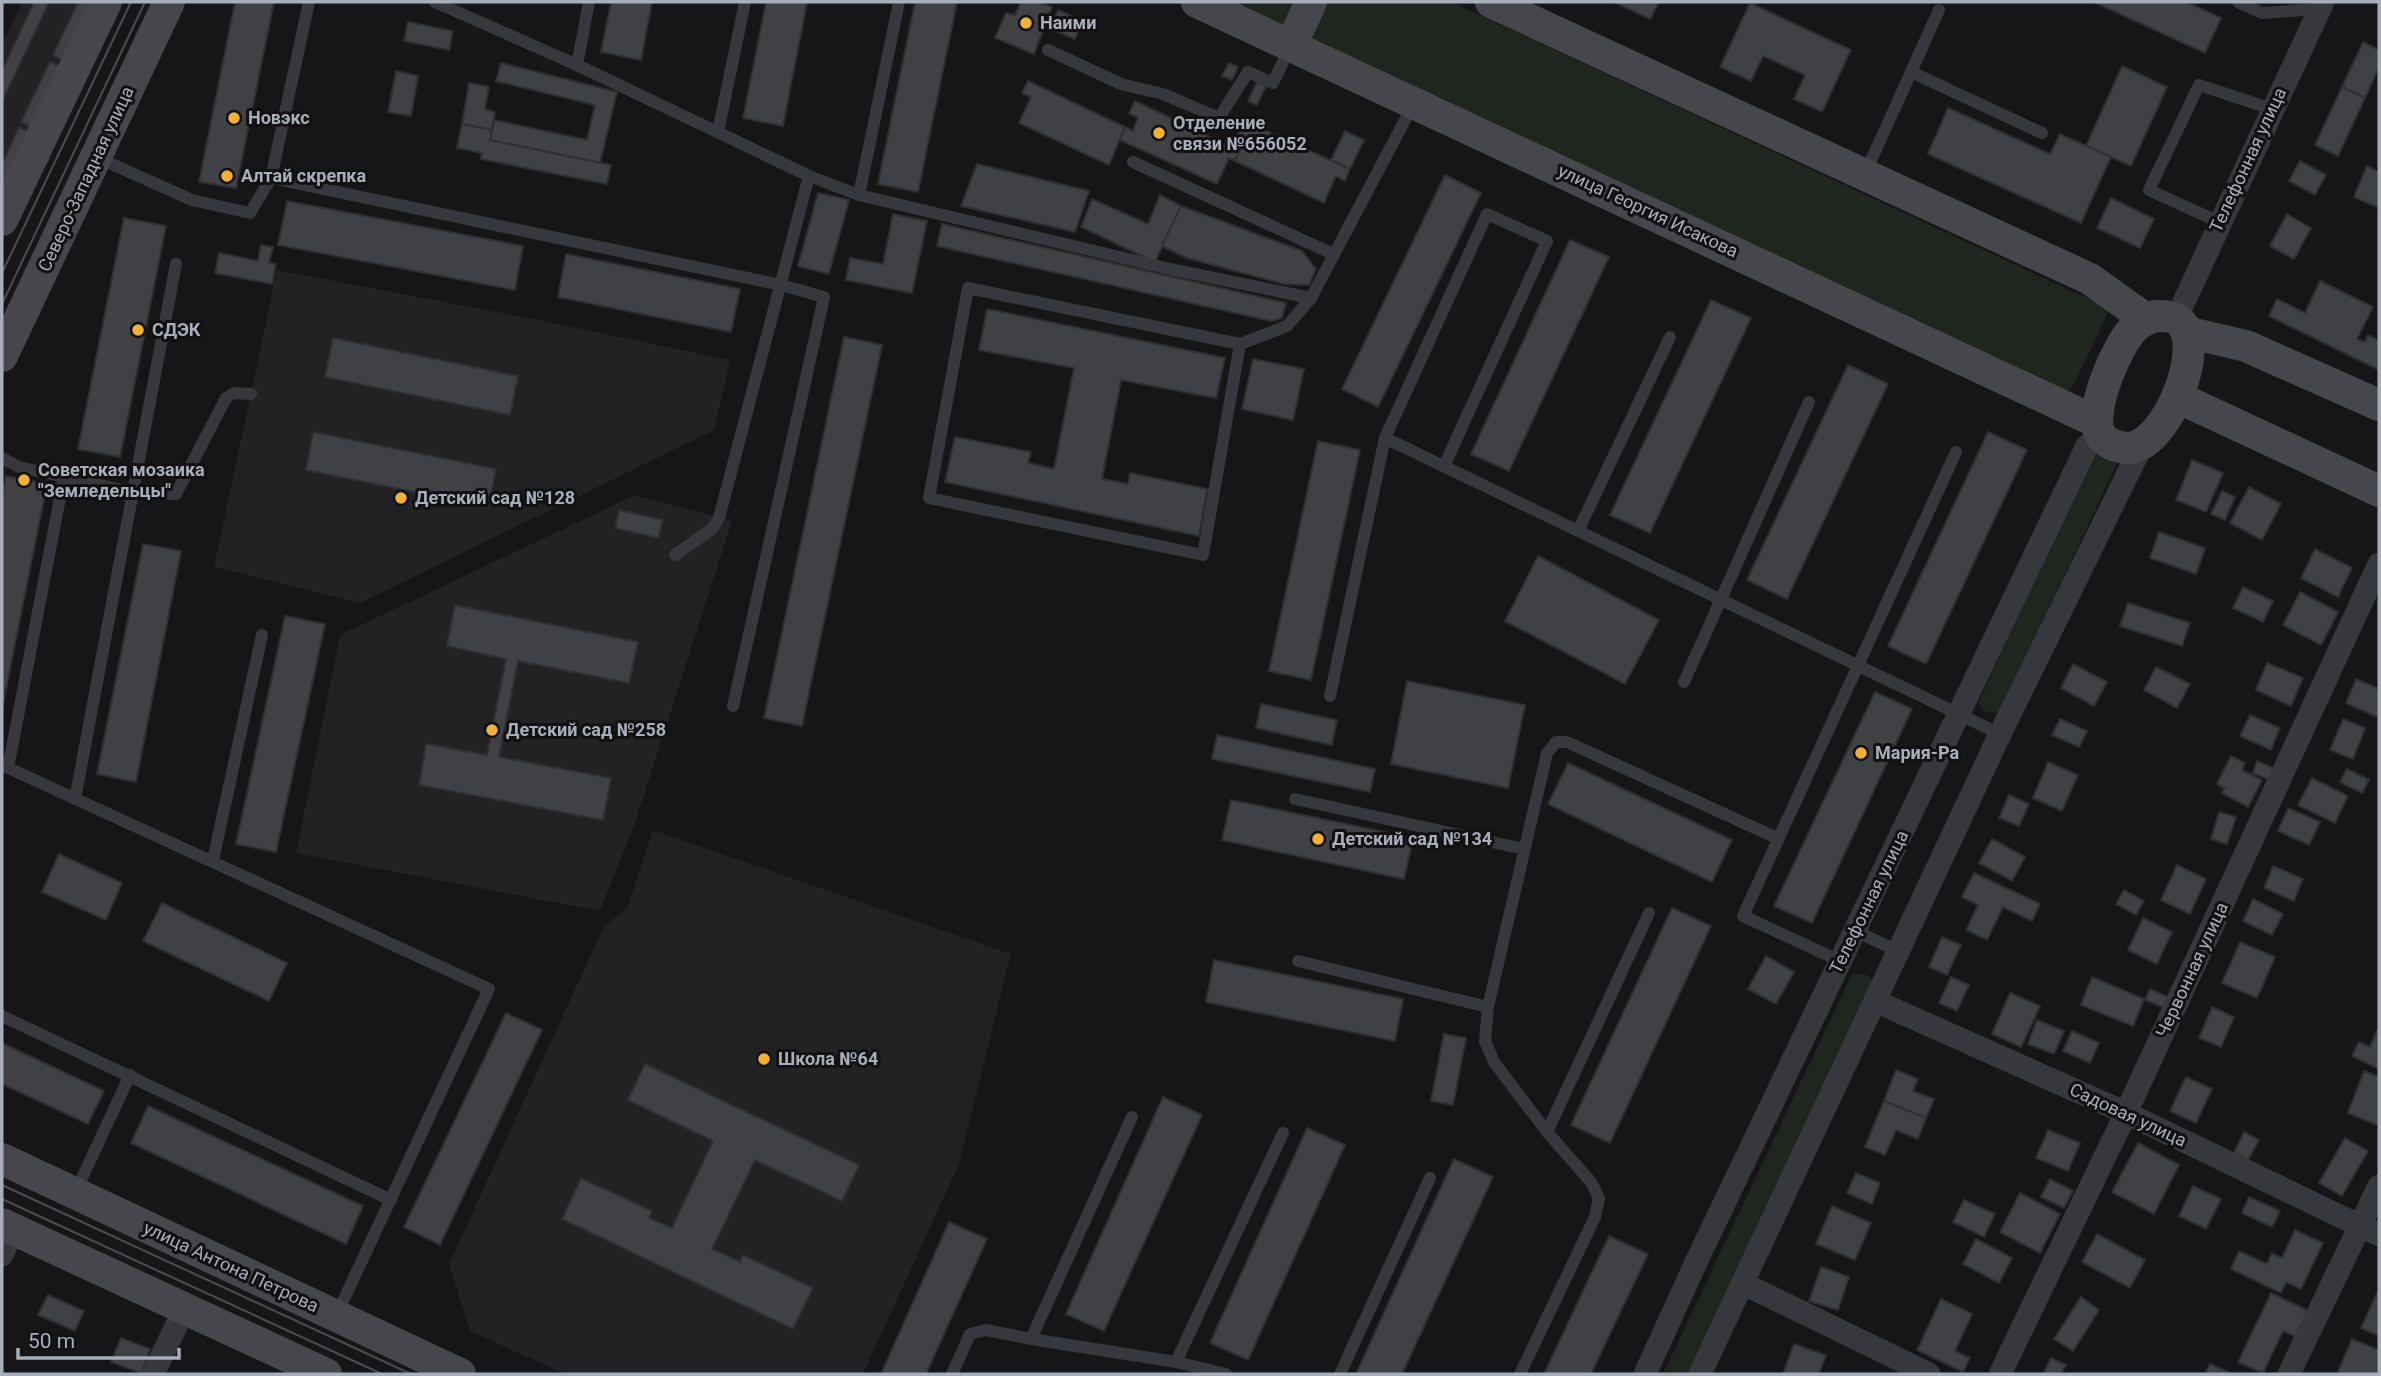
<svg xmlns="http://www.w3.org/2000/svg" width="2381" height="1376" font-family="Roboto,sans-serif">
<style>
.built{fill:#222225}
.green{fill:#1e261f}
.building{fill:#404145;stroke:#303034;stroke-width:2}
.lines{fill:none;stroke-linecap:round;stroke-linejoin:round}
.lane{stroke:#37383d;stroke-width:12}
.street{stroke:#37383d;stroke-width:23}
.secondary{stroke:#45474d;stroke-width:32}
.tram{stroke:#4a4c52;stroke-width:2}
.poi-dot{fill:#f2b134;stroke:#111113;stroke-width:2.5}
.labels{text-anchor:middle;stroke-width:6;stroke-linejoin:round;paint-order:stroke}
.poi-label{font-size:18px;font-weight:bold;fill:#a8adb8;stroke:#111113;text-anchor:start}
.street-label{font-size:18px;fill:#a8adb8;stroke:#111113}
</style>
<rect width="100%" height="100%" fill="#161618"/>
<g class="built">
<path d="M22 2H87L2 186V45Z"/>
<path d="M277 270 533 319 730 360 714 430 360 603 214 567Z"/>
<path d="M635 495 732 521 634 826 600 911 296 853 340 635Z"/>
<path d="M653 830 1011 954 959 1164 863 1374H565L470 1331 449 1264 604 926 627 909Z"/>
</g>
<g class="green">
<path d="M1212 2H1452L2110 309 2066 400Z"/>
<path d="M2097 450 2119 459 2001 711C1991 715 1983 713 1979 702L2035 578Z"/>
<path d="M1852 974H1865L1873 982 1689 1374H1663Z"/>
</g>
<g class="building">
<path d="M34 2H49L2 102V71Z"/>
<path d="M78 2H90L62 60 53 55Z"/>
<path d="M235 2H274L236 188 199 182Z"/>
<path d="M611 2H652L641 60 601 52Z"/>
<path d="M766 2H807L783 126 743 118Z"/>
<path d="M915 2H957L918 192 878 184Z"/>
<path d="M1021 2H1039L1052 7 1034 54 995 38 1006 13 1015 15Z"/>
<path d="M1614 2H1659L1650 19Z"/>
<path d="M2094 2H2187L2221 18 2205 53Z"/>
<path d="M1750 3 1851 50 1822 112 1794 99 1805 75 1763 56 1751 81 1720 67Z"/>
<path d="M1058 10 1082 21 1075 39 1050 29Z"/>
<path d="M408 22 453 31 449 50 404 41Z"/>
<path d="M2363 42 2379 50V67L2365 98 2342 87Z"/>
<path d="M50 62 60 66 31 127 21 122Z"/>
<path d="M501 63 617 92 600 163 490 140 494 120 587 140 595 105 496 81Z"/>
<path d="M1229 63 1238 67 1232 80 1222 76Z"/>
<path d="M2122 66 2167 87 2131 166 2086 146Z"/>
<path d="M396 71 418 76 411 116 388 112Z"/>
<path d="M1028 81 1125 127 1109 165 1019 123 1031 97 1022 93Z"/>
<path d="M1257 82 1266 86 1257 105 1248 101Z"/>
<path d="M469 83 489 87 485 109 495 112 492 130 462 124Z"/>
<path d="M2342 87 2365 98 2338 156 2315 145Z"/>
<path d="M1135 101 1240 151 1235 161 1229 158 1217 184 1120 140 1125 127 1133 131 1138 118 1129 113Z"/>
<path d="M1948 108 2050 154 2060 134 2111 157 2081 223 1928 154Z"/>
<path d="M1244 121 1350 169 1345 181 1336 176 1324 203 1235 161 1240 151 1232 147Z"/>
<path d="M462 124 492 130 490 140 611 165 607 184 481 159 482 153 457 148Z"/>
<path d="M19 127 28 131 2 187V164Z"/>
<path d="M1345 131 1364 140 1350 169 1331 160Z"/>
<path d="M2300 161 2326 175 2315 195 2289 181Z"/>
<path d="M977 164 1089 191 1075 232 961 206Z"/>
<path d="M2367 166 2379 172V208L2354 197Z"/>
<path d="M1445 175 1481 193 1378 407 1342 389Z"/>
<path d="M818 193 849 200 829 274 798 266Z"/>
<path d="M1160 195 1181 206 1155 262 1081 227 1092 199 1148 224Z"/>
<path d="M2111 198 2154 219 2140 248 2097 228Z"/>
<path d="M287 201 523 246 515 290 278 245Z"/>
<path d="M1181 206 1302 251 1316 269 1309 285 1284 284 1187 258 1162 246Z"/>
<path d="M893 214 927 221 912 293 846 280 850 258 883 264Z"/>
<path d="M2287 214 2311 228 2294 259 2270 246Z"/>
<path d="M124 218 166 226 120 457 78 449Z"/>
<path d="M942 224 1286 303 1282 318 1271 321 937 246Z"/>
<path d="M1570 240 1609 257 1509 471 1471 454Z"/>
<path d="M261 245 273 247 269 263 276 264 272 284 215 273 219 253 258 261Z"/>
<path d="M566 254 740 289 731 332 558 297Z"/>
<path d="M2320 281 2373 307 2357 339 2365 342 2368 335 2379 340V370L2269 316 2277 299 2305 313Z"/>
<path d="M1711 300 1751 318 1650 533 1610 515Z"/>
<path d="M987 309 1225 358 1216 398 1121 380 1102 479 1128 484 1130 473 1207 489 1199 536 945 482 955 437 1031 452 1028 463 1054 469 1074 368 979 350Z"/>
<path d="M844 337 882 345 802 726 764 718Z"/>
<path d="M333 338 518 376 510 415 325 377Z"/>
<path d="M1253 359 1304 369 1293 420 1242 409Z"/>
<path d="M1848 365 1888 384 1787 599 1747 580Z"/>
<path d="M313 432 496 469 488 507 306 470Z"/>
<path d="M1988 432 2027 450 1926 664 1888 646Z"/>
<path d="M1318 441 1360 450 1311 680 1269 671Z"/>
<path d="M2192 460 2223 473 2206 512 2176 500Z"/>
<path d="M6 476 47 484 2 709V497Z"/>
<path d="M2249 487 2281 504 2262 540 2230 523Z"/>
<path d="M2222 491 2235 497 2225 520 2211 514Z"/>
<path d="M619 510 663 520 658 538 615 528Z"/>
<path d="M2159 532 2205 548 2196 574 2150 558Z"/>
<path d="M143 544 181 551 136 782 97 774Z"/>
<path d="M2315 549 2352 568 2338 597 2301 578Z"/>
<path d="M1538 556 1659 620 1625 684 1505 621Z"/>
<path d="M2243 587 2273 601 2263 622 2233 608Z"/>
<path d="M2300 592 2338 612 2321 645 2283 625Z"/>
<path d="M2128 603 2190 623 2182 646 2120 626Z"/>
<path d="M455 605 638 642 629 683 518 661 499 757 611 778 603 820 419 785 426 744 487 755 506 659 447 646Z"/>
<path d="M285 616 325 624 276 852 236 844Z"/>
<path d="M2267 663 2303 678 2291 706 2256 690Z"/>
<path d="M2073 664 2107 682 2094 706 2061 688Z"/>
<path d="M2156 667 2190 684 2177 708 2144 690Z"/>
<path d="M2356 679 2379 689V718L2346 703Z"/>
<path d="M1407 681 1525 705 1508 788 1391 764Z"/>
<path d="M1875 692 1912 709 1812 923 1774 906Z"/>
<path d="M1261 704 1337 720 1332 745 1256 728Z"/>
<path d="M2250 715 2280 728 2271 750 2240 736Z"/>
<path d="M2060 719 2087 731 2079 747 2052 735Z"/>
<path d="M2343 719 2365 728 2353 759 2330 750Z"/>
<path d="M1217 735 1375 769 1370 792 1212 759Z"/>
<path d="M2231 756 2245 763 2242 770 2262 780 2248 807 2222 793 2225 788 2217 784Z"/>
<path d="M2257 761 2277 770 2273 781 2253 773Z"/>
<path d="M2048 762 2078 775 2062 811 2033 798Z"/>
<path d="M1568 763 1732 840 1712 882 1548 804Z"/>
<path d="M2347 769 2369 780 2362 793 2340 782Z"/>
<path d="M2312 778 2348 796 2335 823 2298 805Z"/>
<path d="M2009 795 2029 804 2019 826 1999 818Z"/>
<path d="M1231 800 1413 838 1404 879 1222 840Z"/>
<path d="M2288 808 2320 822 2309 845 2278 831Z"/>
<path d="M2219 812 2236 817 2227 844 2211 839Z"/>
<path d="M1992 839 2025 857 2012 881 1979 863Z"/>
<path d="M59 854 122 883 106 920 42 892Z"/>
<path d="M2177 865 2206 879 2190 914 2161 900Z"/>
<path d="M2273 866 2303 879 2294 901 2264 888Z"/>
<path d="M1974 873 2040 904 2032 921 2003 907 1987 940 1966 930 1978 905 1962 897Z"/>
<path d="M2124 890 2144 901 2136 915 2116 904Z"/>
<path d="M2253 899 2283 914 2272 935 2243 921Z"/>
<path d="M162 903 287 963 269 1001 143 941Z"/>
<path d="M1672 908 1711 926 1610 1143 1571 1125Z"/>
<path d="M2143 918 2172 932 2157 964 2128 950Z"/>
<path d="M1942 937 1961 945 1947 975 1929 967Z"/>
<path d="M2240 942 2275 957 2257 998 2222 983Z"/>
<path d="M1766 956 1794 972 1776 1004 1748 989Z"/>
<path d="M1214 960 1403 999 1395 1041 1206 1002Z"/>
<path d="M1951 977 1969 985 1957 1011 1939 1003Z"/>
<path d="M2092 977 2144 999 2133 1026 2081 1005Z"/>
<path d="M2150 989 2170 998 2165 1008 2145 1000Z"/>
<path d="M2010 993 2040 1006 2021 1047 1992 1034Z"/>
<path d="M2212 1007 2234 1017 2221 1047 2199 1038Z"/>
<path d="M506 1013 542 1030 440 1245 404 1227Z"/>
<path d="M2037 1020 2064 1031 2054 1054 2028 1044Z"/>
<path d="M2379 1026V1069L2352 1056 2359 1042 2370 1047Z"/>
<path d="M2072 1031 2099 1043 2090 1063 2063 1051Z"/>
<path d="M1444 1034 1466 1038 1453 1105 1431 1101Z"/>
<path d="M2 1043 104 1091 88 1124 2 1084Z"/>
<path d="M645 1064 859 1165 842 1201 755 1160 712 1249 740 1262 743 1255 813 1288 793 1329 562 1219 581 1178 652 1211 649 1218 672 1228 713 1141 628 1100Z"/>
<path d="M1896 1070 1918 1079 1913 1091 1934 1099 1926 1118 1884 1101Z"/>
<path d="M2364 1071 2379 1077V1126L2348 1113Z"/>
<path d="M2186 1077 2212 1089 2196 1123 2170 1111Z"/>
<path d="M1163 1097 1202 1115 1104 1331 1066 1314Z"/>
<path d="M1884 1101 1926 1118 1918 1139 1896 1130 1885 1155 1865 1147Z"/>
<path d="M148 1106 363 1206 346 1244 131 1143Z"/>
<path d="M1307 1128 1345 1145 1248 1360 1210 1343Z"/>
<path d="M2048 1130 2080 1143 2068 1171 2036 1158Z"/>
<path d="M2244 1132 2259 1140 2248 1160 2234 1153Z"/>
<path d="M2345 1138 2368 1151 2342 1196 2319 1183Z"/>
<path d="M2138 1143 2179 1165 2154 1214 2112 1192Z"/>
<path d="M1454 1159 1493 1177 1402 1374H1356Z"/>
<path d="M1856 1173 1880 1183 1872 1204 1847 1193Z"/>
<path d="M2050 1179 2073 1191 2064 1208 2041 1197Z"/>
<path d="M2193 1186 2221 1199 2206 1229 2179 1216Z"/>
<path d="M2020 1193 2060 1214 2040 1253 2000 1232Z"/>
<path d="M2249 1197 2280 1211 2272 1227 2242 1213Z"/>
<path d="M1964 1200 1995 1214 1984 1237 1953 1222Z"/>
<path d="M1832 1206 1871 1223 1855 1260 1816 1244Z"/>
<path d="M949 1222 987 1239 926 1374H881Z"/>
<path d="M2295 1230 2323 1243 2301 1289 2286 1282 2281 1293 2231 1269 2239 1251 2267 1264 2272 1253 2282 1258Z"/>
<path d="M2097 1234 2145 1260 2130 1288 2082 1262Z"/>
<path d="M1609 1236 1648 1254 1591 1374H1544Z"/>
<path d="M1976 1239 2012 1258 1999 1283 1963 1264Z"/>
<path d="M1821 1267 1849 1277 1838 1310 1809 1301Z"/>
<path d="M2379 1289V1336L2361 1328Z"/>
<path d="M2271 1293 2309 1311 2296 1337 2283 1331 2263 1373 2238 1362Z"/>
<path d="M48 1295 84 1311 75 1331 38 1315Z"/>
<path d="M2081 1297 2099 1310 2073 1351 2054 1339Z"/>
<path d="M1941 1299 1972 1314 1955 1351 1970 1358 1963 1372 1917 1350Z"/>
<path d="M121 1338 150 1349 141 1373 111 1362Z"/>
<path d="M2352 1339 2379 1350 2378 1374H2337Z"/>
<path d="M1794 1344 1826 1355 1819 1374H1783Z"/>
<path d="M2051 1358 2066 1365 2061 1374H2043Z"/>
<path d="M2210 1364 2233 1374H2205Z"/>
</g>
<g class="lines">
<g class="lane">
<path d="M435 2 577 65 809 176 859 195 1170 269 1311 298"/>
<path d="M2238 2 2262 13 2319 9"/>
<path d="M1048 50 1121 84 1163 94 1219 118 1248 72 1273 83 1291 45"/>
<path d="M577 65 589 2"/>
<path d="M1911 72 2042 133"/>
<path d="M718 132 745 2"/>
<path d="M96 157 192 200 250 213 271 178 781 285 824 297 733 706"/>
<path d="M1133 162 1333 254"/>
<path d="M1865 174 1939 10"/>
<path d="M271 178 309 2"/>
<path d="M859 195 899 2"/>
<path d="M2219 222 2149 190 2199 85 2272 109"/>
<path d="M1240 344 968 288 929 498 1203 555 1240 344 1287 326 1311 298 1413 105"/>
<path d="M1385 438 2000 734"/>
<path d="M2 458 19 467 64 477"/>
<path d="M1578 531 1670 337"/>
<path d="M675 555 712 529 719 518 809 176"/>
<path d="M1684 682 1809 402"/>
<path d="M1330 696 1385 438 1487 214 1547 241 1444 466"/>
<path d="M2 765 489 989 336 1316"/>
<path d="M8 768 64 477 132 492 176 494 226 398 234 393 251 394"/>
<path d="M75 799 176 264"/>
<path d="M1295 799 1524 849"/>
<path d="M213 860 262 635"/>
<path d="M1855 931 1898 951"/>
<path d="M1298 961 1488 1007"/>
<path d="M1840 961 1743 916 1956 452"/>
<path d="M2 1016 391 1200"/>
<path d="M1547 1132 1649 913"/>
<path d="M75 1193 130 1075"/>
<path d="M1031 1339 1176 1362 1226 1374"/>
<path d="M1176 1362 1283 1133"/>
<path d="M952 1374 970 1334 986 1330 1031 1339 1132 1117"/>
<path d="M1340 1374 1430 1178"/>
<path d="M1520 1374 1595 1217 1599 1198 1591 1182 1547 1132 1494 1062 1485 1041 1488 1007 1547 753 1556 742H1567L1779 839"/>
</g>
<g class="street">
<path d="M2176 319 2323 2"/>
<path d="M1875 1001 2126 1113 2379 1235"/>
<path d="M2 1255 14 1229"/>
<path d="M1744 1284 1929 1374"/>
<path d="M153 1374 185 1308"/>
<path d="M1645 1374 1698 1258 2087 446 2101 435"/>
<path d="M1700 1374 2000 734 2142 445"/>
<path d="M2000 1374 2126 1113 2379 564"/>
<path d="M2289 1374 2379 1186"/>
</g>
<g class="secondary">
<path d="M1197 2 2097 422"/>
<path d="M1491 2 2090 279 2146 319"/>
<path d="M1291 45 1311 2"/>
<path d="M2 220 106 2"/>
<path d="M2155 316C2163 316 2174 316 2180 322 2207 345 2166 449 2127 448 2117 447 2105 443 2100 434 2088 411 2118 342 2136 326 2142 321 2148 318 2155 316Z"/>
<path d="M2186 332 2246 346 2379 405"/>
<path d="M2 356 169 2"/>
<path d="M2177 397 2379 491"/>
<path d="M2 1159 460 1374"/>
<path d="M2 1224 326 1374"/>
</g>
<g class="tram">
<path d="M2 273 131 2"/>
<path d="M2 304 145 2"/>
<path d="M2 1185 411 1374"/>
<path d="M2 1199 382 1374"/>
</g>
</g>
<g class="poi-dot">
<circle cx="1026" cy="23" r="7"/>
<circle cx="234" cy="118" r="7"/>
<circle cx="1159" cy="133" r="7"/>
<circle cx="227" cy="176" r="7"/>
<circle cx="138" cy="330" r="7"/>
<circle cx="24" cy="480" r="7"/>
<circle cx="401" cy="498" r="7"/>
<circle cx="492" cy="730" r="7"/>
<circle cx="1861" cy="753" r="7"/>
<circle cx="1318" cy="839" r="7"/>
<circle cx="764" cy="1059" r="7"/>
</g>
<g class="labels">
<g class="poi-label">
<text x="1040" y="29">Наими</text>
<text x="248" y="124">Новэкс</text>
<text x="1173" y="129">Отделение<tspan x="1173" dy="21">связи №656052</tspan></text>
<text x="241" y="182">Алтай скрепка</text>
<text x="152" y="336">СДЭК</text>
<text x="38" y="476">Советская мозаика<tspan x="38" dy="21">"Земледельцы"</tspan></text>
<text x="415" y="504">Детский сад №128</text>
<text x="506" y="736">Детский сад №258</text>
<text x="1875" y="759">Мария-Ра</text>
<text x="1332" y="845">Детский сад №134</text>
<text x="778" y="1065">Школа №64</text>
</g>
<g class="street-label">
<text transform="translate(2248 160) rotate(-65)" y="6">Телефонная улица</text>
<text transform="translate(86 179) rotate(-65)" y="6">Северо-Западная улица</text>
<text transform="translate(1648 211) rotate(25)" y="6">улица Георгия Исакова</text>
<text transform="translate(1869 902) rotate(-64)" y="6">Телефонная улица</text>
<text transform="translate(2192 970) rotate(-65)" y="6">Червонная улица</text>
<text transform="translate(2128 1115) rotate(25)" y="6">Садовая улица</text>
<text transform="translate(231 1267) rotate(25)" y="6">улица Антона Петрова</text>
</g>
</g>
<rect width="2381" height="1376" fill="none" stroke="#a8adb8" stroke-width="7"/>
<path d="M18 1348v10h161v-10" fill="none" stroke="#a8adb8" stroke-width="3.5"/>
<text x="28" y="1348" font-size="21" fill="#a8adb8" stroke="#111113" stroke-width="5" paint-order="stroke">50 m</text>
</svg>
